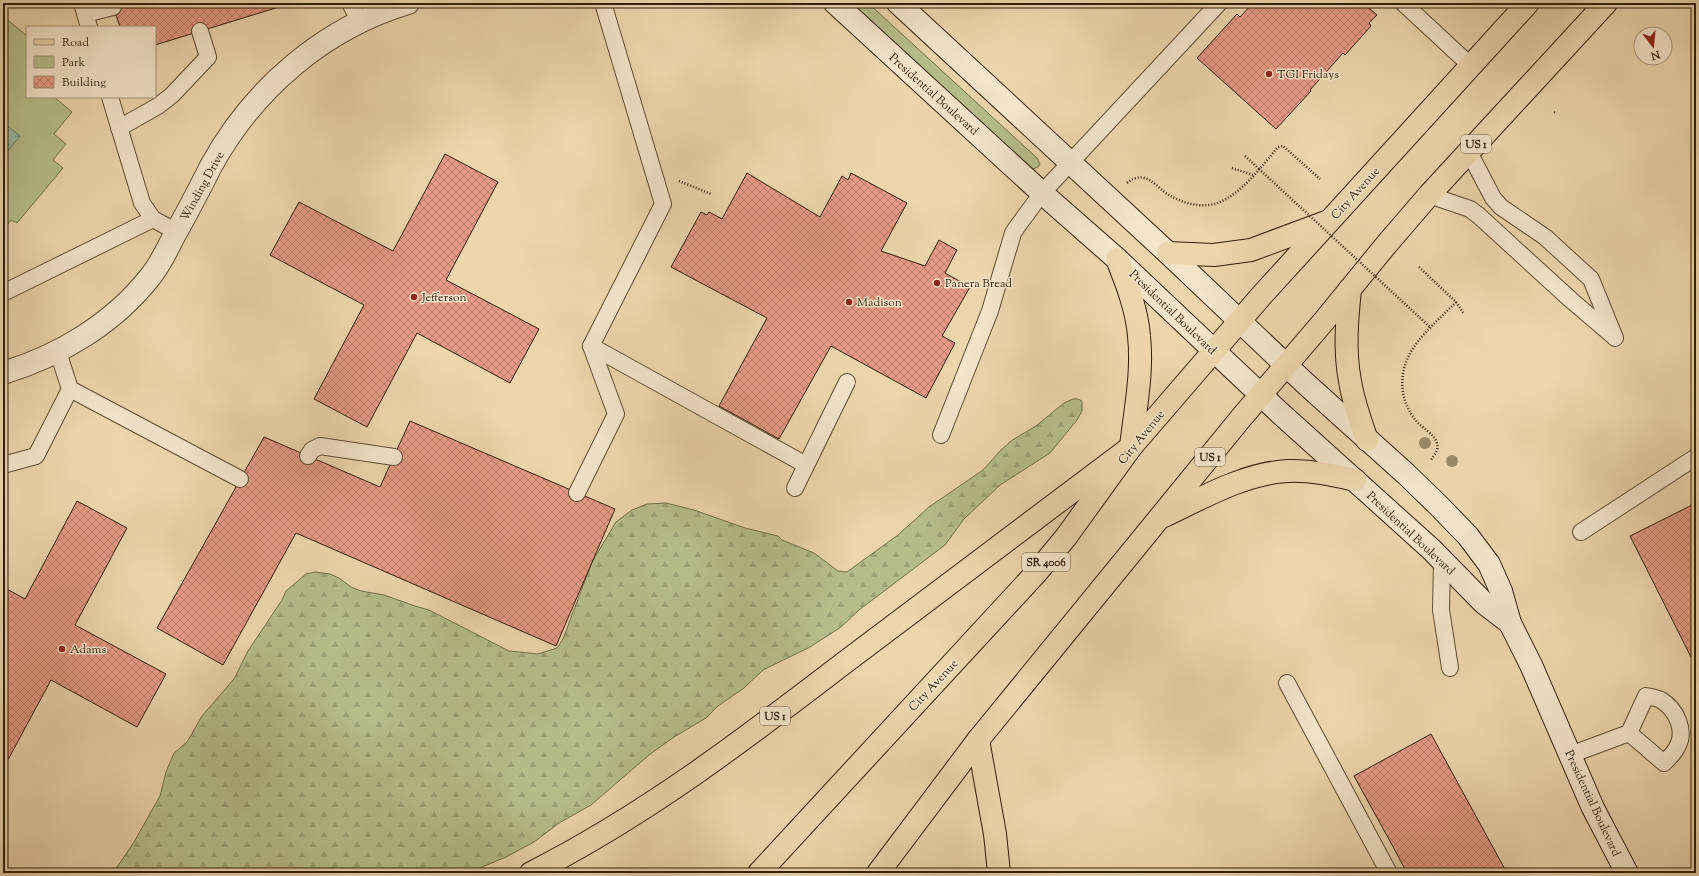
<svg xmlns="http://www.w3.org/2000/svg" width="1699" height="876" font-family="'Sorts Mill Goudy',serif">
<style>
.green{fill:#b6bd8b;stroke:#726e4a}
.forest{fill:url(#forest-firs);stroke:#726e4a}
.water{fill:url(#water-ripples);stroke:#6f7b67}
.building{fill:url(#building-cross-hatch);stroke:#2f1e09}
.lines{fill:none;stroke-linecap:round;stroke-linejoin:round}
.lane-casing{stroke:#5e4c32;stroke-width:18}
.street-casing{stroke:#5e4c32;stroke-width:24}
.secondary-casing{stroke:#2f1e09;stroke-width:24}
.primary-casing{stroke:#2f1e09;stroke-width:24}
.highway-casing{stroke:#2f1e09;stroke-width:24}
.path{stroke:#2f1e09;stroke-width:2.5;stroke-dasharray:1 2;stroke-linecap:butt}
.lane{stroke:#f3e4ca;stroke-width:16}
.street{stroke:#f3e4ca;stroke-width:22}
.secondary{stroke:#f3e4ca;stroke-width:22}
.primary{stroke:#ecd5ad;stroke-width:22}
.highway{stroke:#ecd5ad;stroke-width:22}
.path-bridge{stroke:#2f1e09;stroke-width:2.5;stroke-dasharray:1 2;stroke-linecap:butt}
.tree{fill:#9b8b68}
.poi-dot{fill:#8f2418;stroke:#f3e4ca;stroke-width:1.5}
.labels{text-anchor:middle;stroke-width:3;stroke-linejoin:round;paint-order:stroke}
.shield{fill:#f3e4ca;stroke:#6a5943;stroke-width:1}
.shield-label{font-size:11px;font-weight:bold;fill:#2f1e09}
.poi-label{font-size:12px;fill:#2f1e09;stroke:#f3e4ca;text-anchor:start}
.street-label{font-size:12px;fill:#2f1e09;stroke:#f3e4ca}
</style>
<defs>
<pattern id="forest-firs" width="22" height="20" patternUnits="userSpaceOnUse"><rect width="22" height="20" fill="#b6bd8b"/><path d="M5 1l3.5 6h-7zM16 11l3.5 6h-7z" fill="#9da277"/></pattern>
<pattern id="water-ripples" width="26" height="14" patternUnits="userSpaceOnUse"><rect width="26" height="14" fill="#99b9a6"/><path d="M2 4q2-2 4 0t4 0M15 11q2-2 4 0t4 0" fill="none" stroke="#7d9685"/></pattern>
<pattern id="building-cross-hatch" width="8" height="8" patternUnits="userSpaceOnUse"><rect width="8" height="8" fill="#e69a85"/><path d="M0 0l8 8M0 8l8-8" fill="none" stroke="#bb7d6b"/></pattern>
</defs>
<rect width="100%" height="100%" fill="#ecd5ad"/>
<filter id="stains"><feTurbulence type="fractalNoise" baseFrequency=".005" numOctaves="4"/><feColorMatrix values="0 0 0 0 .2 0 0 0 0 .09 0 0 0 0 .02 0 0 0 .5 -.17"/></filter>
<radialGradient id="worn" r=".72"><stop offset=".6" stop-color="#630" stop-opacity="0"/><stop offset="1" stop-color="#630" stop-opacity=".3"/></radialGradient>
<g class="green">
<path d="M851 3H868L1037 158 1040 164 1038 167 1033 169 1029 166Z"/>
<path d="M3 16 27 36V97H54L72 112 54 134 66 144 53 160 63 168 17 223 11 220 3 230Z"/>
</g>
<path class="forest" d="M1073 399H1078L1082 401V411L1077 420 1050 453 1000 485 964 519 945 545 859 610 841 627 810 647 763 670 744 688 718 706 706 718 674 737 649 755 591 805 559 823 534 842 506 857 468 873H113L134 842 160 796 166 772 174 753 187 742 202 716 234 679 248 651 282 600 286 591 306 574 315 572 330 574 339 578 351 587 361 591 384 595 415 606 429 610 509 651 538 654 557 648 563 639 592 562 616 522 632 510 647 504 666 503 694 510 745 528 778 536 782 540 814 553 838 571 847 572 898 535 929 507 983 470 1000 451 1011 441 1036 426 1064 403Z"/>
<path class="water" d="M3 122 20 136 3 157Z"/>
<g class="building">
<path d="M112 3H292L155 45V27H120Z"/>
<path d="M1253 3H1363L1377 15 1369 23 1371 26 1345 55 1343 53 1310 90 1311 91 1276 129 1197 58 1237 14 1240 17Z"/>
<path d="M445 154 498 182 446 280 539 329 510 383 417 333 367 427 314 399 364 305 270 255 299 202 393 251Z"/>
<path d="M747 173 820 217 842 176 848 180 851 173 907 203 881 251 925 266 939 240 957 250 945 273 970 287 942 336 955 343 926 398 831 346 779 439 719 406 767 318 671 267 701 212 707 215 709 212 722 219Z"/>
<path d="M410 421 615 509 556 646 296 533 223 665 157 628 264 437 380 487Z"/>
<path d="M77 501 127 528 75 625 166 674 137 727 51 680 3 769V587L25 599Z"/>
<path d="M1696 503V655L1691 657 1630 536Z"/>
<path d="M1431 734 1507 873H1407L1391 843 1354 776Z"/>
</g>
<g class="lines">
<g class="lane-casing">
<g id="lane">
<path d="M82 3 89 27"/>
<path d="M350 3 360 22"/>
<path d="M1403 3 1471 66"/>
<path d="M85 14 113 7"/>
<path d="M110 97 142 203 153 219 177 232"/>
<path d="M119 128 158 106 172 95 208 57 200 31"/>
<path d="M1469 152 1493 198 1501 207 1545 237 1591 279 1615 338"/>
<path d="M1429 195 1470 209 1478 215 1571 300 1612 335"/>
<path d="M3 293 153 219"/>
<path d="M591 346 806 465"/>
<path d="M58 352 70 389 240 479"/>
<path d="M941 435 990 311 1013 233 1017 227 1042 193 1219 3"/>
<path d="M308 456 312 450 320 446 394 457"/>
<path d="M3 465 36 456 70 389"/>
<path d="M795 488 847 382"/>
<path d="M577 493 616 414 591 346 663 204 603 3"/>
<path d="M1581 532 1696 457"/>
<path d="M1442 562 1441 610 1450 668"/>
<path d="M1287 683 1389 873"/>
<path d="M1570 755 1629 733 1646 696C1651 697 1657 698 1661 700 1677 710 1687 732 1676 749 1673 754 1668 759 1664 763L1629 733"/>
</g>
</g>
<g class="street-casing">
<path id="street" d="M3 373C59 356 113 324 150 277 160 265 167 250 174 236 187 213 199 190 211 166 253 89 324 28 408 3"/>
</g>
<g class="secondary-casing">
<g id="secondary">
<path d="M835 3 1042 193 1117 259 1280 413 1431 549 1484 603 1510 623"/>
<path d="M898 3 1168 253 1306 384 1406 474 1439 506 1468 536 1489 564 1501 591 1510 623 1531 665 1593 808 1627 873"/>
</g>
</g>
<g class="primary-casing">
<path id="primary" d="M878 873 978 740"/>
</g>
<g class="highway-casing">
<g id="highway">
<path d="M1168 253 1214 255 1251 250 1326 222"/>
<path d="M1350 289C1347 319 1344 350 1350 381 1353 401 1360 420 1367 440"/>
<path d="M1164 516C1202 498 1245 473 1288 471 1311 470 1333 475 1355 480"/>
<path d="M531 873C644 816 745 739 844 663 940 591 1035 519 1131 447 1135 410 1143 373 1139 336 1137 310 1127 284 1117 259"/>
<path d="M759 873 1037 572 1066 537 1131 447 1262 295 1528 3"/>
<path d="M999 873 995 834 978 740 1241 418 1324 321 1386 245 1429 195 1606 3"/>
</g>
</g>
<g class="path">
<path d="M1554 112 1556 113"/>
<path d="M1245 156 1259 169"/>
<path d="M1232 168 1253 175"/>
<path d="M679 181 711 194"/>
<path d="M1127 183C1146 168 1155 187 1169 195 1184 204 1204 209 1220 202 1243 192 1261 167 1278 147L1283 146 1320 179"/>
<path d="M1419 267 1456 302C1438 321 1410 342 1404 369 1399 388 1405 410 1419 424 1425 429 1436 436 1437 444 1439 450 1434 455 1431 460"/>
<path d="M1456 302 1464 314"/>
</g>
<use href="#lane" class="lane"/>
<use href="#street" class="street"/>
<use href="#secondary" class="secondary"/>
<use href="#primary" class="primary"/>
<use href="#highway" class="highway"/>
<path class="path-bridge" d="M1259 169 1431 328"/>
</g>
<g class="tree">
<circle cx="1425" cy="443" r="6"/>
<circle cx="1452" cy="461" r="6"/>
</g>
<g class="poi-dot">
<circle cx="1269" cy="74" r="4"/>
<circle cx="937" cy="283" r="4"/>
<circle cx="414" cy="297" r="4"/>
<circle cx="849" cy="302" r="4"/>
<circle cx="62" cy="649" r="4"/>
</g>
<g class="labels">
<g class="shield">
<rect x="1461" y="135" width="30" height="18" rx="3"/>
<rect x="1195" y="448" width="30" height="18" rx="3"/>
<rect x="1022" y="553" width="48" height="18" rx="3"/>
<rect x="760" y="707" width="30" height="18" rx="3"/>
</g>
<g class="shield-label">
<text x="1476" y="148">US 1</text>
<text x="1210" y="461">US 1</text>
<text x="1046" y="566">SR 4006</text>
<text x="775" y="720">US 1</text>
</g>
<g class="poi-label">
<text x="1277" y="78">TGI Fridays</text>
<text x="945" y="287">Panera Bread</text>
<text x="422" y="301">Jefferson</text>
<text x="857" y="306">Madison</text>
<text x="70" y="653">Adams</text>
</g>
<g class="street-label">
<text transform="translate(934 94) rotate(42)" y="4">Presidential Boulevard</text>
<text transform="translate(202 186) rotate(-61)" y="4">Winding Drive</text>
<text transform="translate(1355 193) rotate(-48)" y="4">City Avenue</text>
<text transform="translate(1173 312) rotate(44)" y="4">Presidential Boulevard</text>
<text transform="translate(1141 437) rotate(-51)" y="4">City Avenue</text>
<text transform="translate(1411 533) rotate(43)" y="4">Presidential Boulevard</text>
<text transform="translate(933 685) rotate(-47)" y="4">City Avenue</text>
<text transform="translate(1593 803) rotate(65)" y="4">Presidential Boulevard</text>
</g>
</g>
<rect width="1699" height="876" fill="none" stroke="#ecd5ad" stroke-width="16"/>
<rect x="4" y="4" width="1691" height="868" fill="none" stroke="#2f1e09" stroke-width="2"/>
<rect x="8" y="8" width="1683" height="860" fill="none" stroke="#2f1e09"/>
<rect x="26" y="26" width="130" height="72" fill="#f3e4ca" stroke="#a5957d"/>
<rect x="34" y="39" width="20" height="6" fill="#ecd5ad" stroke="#a5957d"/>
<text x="62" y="46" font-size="12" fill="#2f1e09">Road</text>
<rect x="34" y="56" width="20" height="12" fill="#b6bd8b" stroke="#a5957d"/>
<text x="62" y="66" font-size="12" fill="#2f1e09">Park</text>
<rect x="34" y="76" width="20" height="12" fill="url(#building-cross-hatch)" stroke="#a5957d"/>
<text x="62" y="86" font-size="12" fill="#2f1e09">Building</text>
<g transform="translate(1653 46) rotate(164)"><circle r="19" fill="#f3e4ca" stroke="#a5957d"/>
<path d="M0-3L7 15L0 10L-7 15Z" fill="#8f2418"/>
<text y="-6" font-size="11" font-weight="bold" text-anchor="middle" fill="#2f1e09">N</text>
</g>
<rect width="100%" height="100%" filter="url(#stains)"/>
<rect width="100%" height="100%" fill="url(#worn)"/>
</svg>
